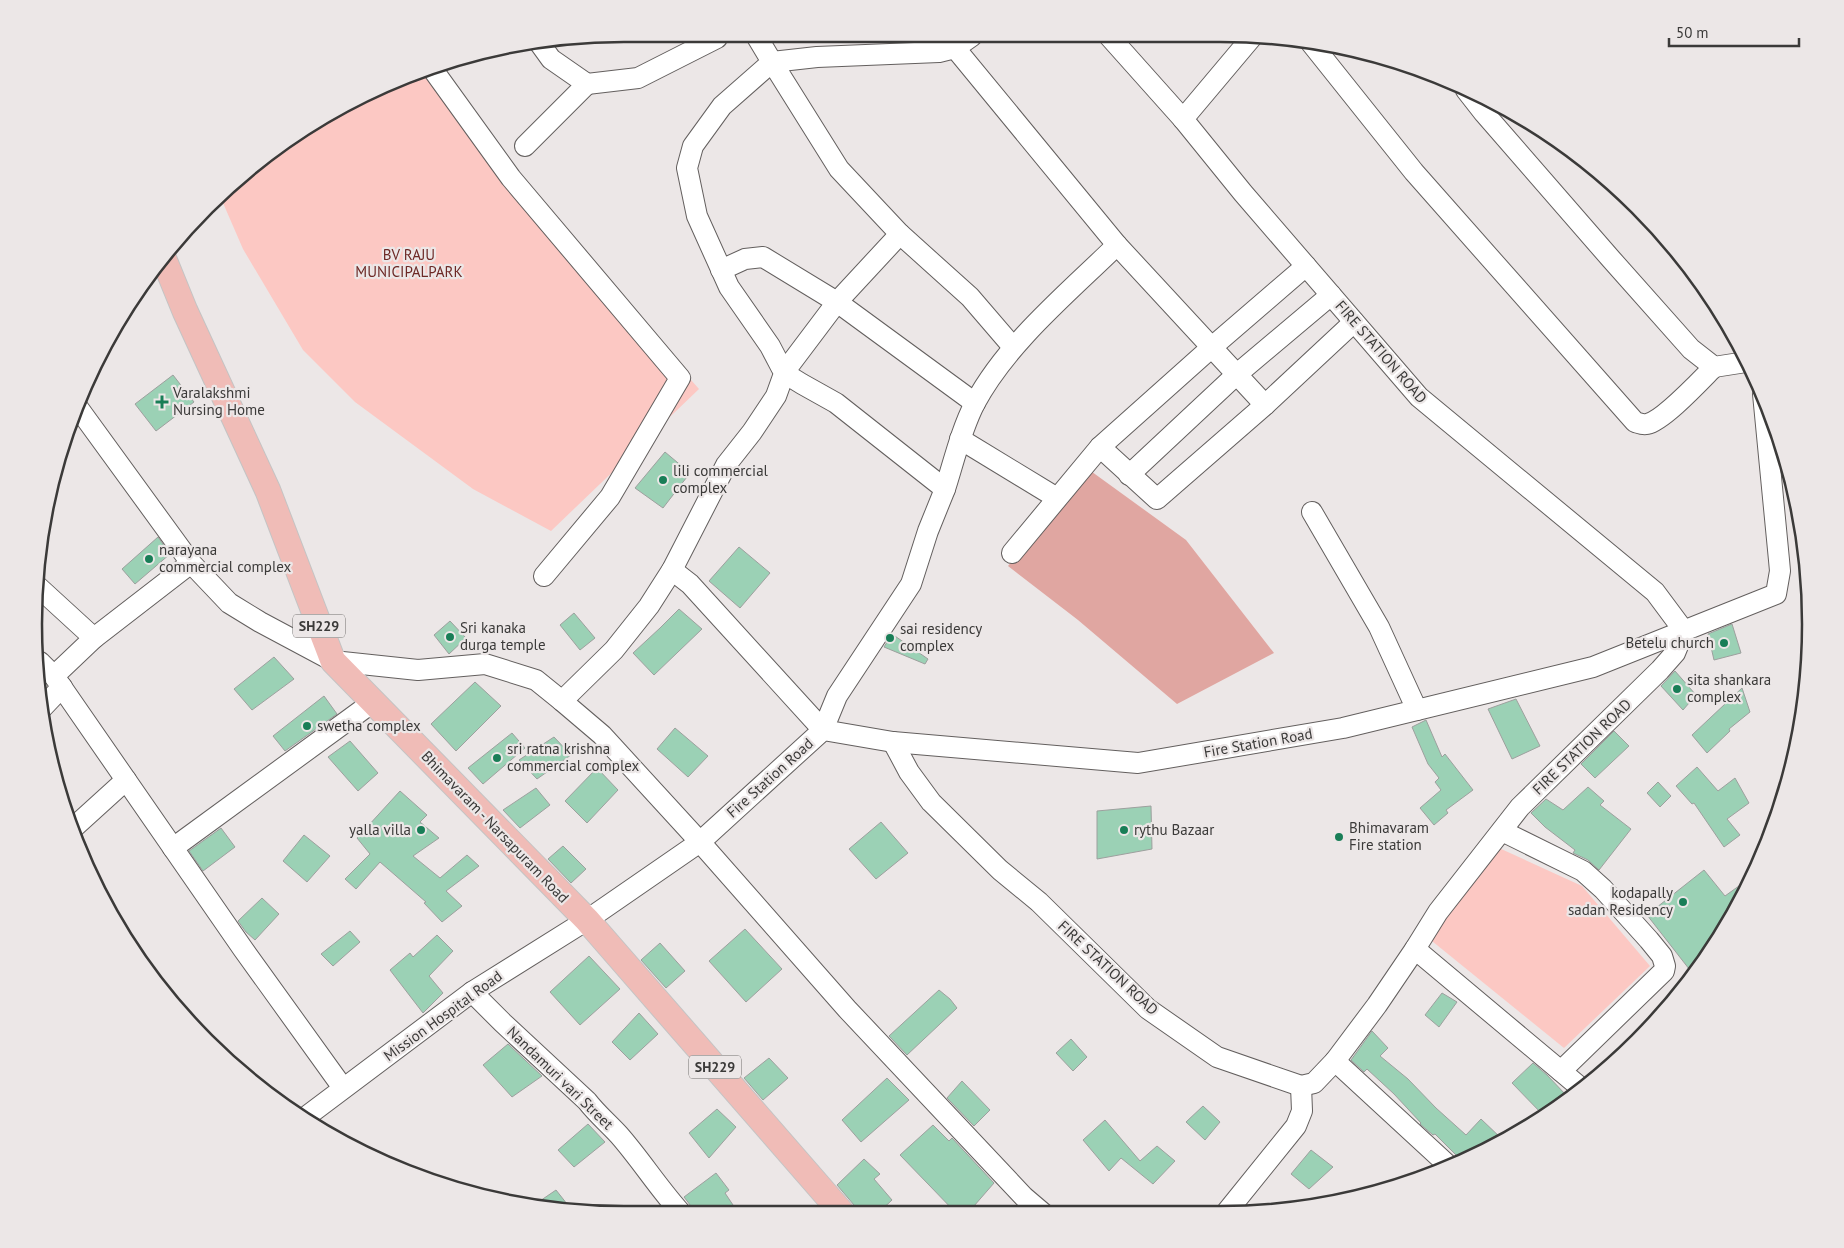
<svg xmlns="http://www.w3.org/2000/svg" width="1844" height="1248" font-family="'PT Sans',sans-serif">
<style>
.green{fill:#fcc8c3}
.water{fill:#e0a6a1}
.building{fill:#9bd1b5;stroke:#9da09e}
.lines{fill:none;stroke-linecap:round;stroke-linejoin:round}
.minor-casing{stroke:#635f5e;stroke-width:22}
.major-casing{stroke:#c4c4c4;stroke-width:27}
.minor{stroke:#fff;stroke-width:20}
.major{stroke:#f0bcb7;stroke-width:25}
.poi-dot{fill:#197e57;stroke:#ece7e7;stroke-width:2}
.labels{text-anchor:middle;stroke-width:4.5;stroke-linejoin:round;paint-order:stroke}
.shield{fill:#ece7e7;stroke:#706e6d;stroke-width:1}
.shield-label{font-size:14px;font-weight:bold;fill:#3b3a39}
.park-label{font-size:15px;fill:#6d2926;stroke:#ece7e7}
.street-label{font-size:15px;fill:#3b3a39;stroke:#ece7e7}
.poi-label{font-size:15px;fill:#3b3a39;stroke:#ece7e7;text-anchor:start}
.rim{fill:none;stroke:#3b3a39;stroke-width:2.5}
</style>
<rect width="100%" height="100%" fill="#ece7e7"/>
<g class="green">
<path d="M422 71 531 198 699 389 551 531 473 489 355 402 303 350 243 249 220 196 235 180 296 133Z"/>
<path d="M1499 848 1582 886 1650 966 1564 1048 1427 937Z"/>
</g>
<path class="water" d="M1088 469 1186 540 1274 653 1177 704 1078 620 1008 566Z"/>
<g class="building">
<path d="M173 375 194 402 156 431 135 404Z"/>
<path d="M665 452 690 473 663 508 635 488Z"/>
<path d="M158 537 170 554 135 584 122 569Z"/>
<path d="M739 547 770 573 740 608 709 581Z"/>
<path d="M679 609 702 629 654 675 633 653 660 628Z"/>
<path d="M574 613 595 638 580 650 560 625Z"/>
<path d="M450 621 466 638 449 654 434 635Z"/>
<path d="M1732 624 1741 653 1714 660 1708 634Z"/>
<path d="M892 634 928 659 925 664 884 647Z"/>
<path d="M274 657 294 679 252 710 234 689Z"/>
<path d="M1675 671 1696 695 1683 710 1661 686Z"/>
<path d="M475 682 501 706 456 751 431 724Z"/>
<path d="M1742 688 1750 712 1729 729 1730 731 1707 753 1692 735Z"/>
<path d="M324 696 337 714 285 751 273 736Z"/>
<path d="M1516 699 1540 746 1512 759 1488 709Z"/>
<path d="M1426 720 1442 757 1445 754 1473 790 1446 810 1448 813 1434 825 1420 808 1441 790 1435 782 1439 778 1428 764 1412 727Z"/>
<path d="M675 728 708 756 688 777 657 749Z"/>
<path d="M1614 731 1629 746 1595 778 1581 764Z"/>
<path d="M512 733 525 748 483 784 468 768Z"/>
<path d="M554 737 571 755 537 779 519 760Z"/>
<path d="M350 741 378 773 358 791 328 757Z"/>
<path d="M1697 767 1718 791 1735 778 1749 803 1727 819 1740 835 1724 847 1694 803 1692 804 1676 786Z"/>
<path d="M597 768 618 790 587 823 565 801Z"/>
<path d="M1658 782 1671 796 1660 807 1647 793Z"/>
<path d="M1588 787 1604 801 1600 805 1631 829 1599 870 1588 860 1573 853 1575 850 1545 827 1531 813 1546 799 1563 810Z"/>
<path d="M536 788 550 805 520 828 503 810Z"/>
<path d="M400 791 427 815 420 822 439 838 413 856 440 878 467 855 479 866 446 891 462 906 442 922 424 903 426 902 380 862 356 889 345 879 370 854 357 838Z"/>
<path d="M1151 806 1152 849 1097 859V811Z"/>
<path d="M881 822 908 853 876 879 849 849Z"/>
<path d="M221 828 235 847 203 871 189 851Z"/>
<path d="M304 835 330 856 307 882 283 861Z"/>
<path d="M563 846 586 869 571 883 548 859Z"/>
<path d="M1704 870 1725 896 1750 878 1711 952 1693 974 1647 915Z"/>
<path d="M262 898 279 914 255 940 246 932 238 921Z"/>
<path d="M745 929 782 969 746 1002 709 961Z"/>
<path d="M350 931 360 942 333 966 321 954Z"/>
<path d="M437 935 453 951 429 976 443 993 423 1013 390 970 410 953 413 957Z"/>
<path d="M660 943 685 971 666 988 641 960Z"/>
<path d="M589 956 620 989 580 1025 550 992Z"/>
<path d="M939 990 950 999 957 1008 907 1055 889 1036Z"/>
<path d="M1442 993 1457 1002 1439 1027 1425 1015Z"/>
<path d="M639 1013 658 1034 630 1060 612 1042Z"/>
<path d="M1372 1031 1388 1048 1380 1056 1408 1079 1436 1108 1466 1135 1481 1119 1502 1139 1462 1161 1435 1134 1433 1135 1420 1124 1421 1123 1394 1094 1367 1069 1364 1072 1351 1060Z"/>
<path d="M1071 1039 1087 1057 1073 1071 1056 1053Z"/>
<path d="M508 1044 542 1076 512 1097 483 1065Z"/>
<path d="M769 1058 788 1078 763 1100 744 1078Z"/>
<path d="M1533 1063 1547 1075 1566 1095 1544 1116 1512 1083Z"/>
<path d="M887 1078 909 1100 861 1142 842 1120Z"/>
<path d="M962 1081 990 1110 974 1126 947 1098Z"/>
<path d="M1203 1106 1220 1122 1205 1140 1186 1122Z"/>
<path d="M717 1109 736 1127 709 1158 689 1133Z"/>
<path d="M1105 1120 1140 1161 1157 1146 1175 1161 1153 1184 1121 1158 1109 1171 1083 1140Z"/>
<path d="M588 1124 605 1142 574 1167 558 1150Z"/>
<path d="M933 1125 949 1141 952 1138 994 1183 967 1214H957L900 1155Z"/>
<path d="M1311 1150 1333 1167 1309 1189 1291 1174Z"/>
<path d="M864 1159 880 1174 874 1179 892 1200 877 1214H857L854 1205 837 1185Z"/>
<path d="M716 1173 729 1190 725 1193 739 1214H697L684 1197Z"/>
<path d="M556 1190 571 1209 534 1205Z"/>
</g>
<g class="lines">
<g class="minor-casing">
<g id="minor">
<path d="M972 36 955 48 939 52 817 57 772 62 839 169 900 234 970 297 1013 347"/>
<path d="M538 41 551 59 587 84 638 78 717 38"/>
<path d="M1311 43 1414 172 1635 422C1639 423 1642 425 1647 424 1663 421 1700 381 1714 367"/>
<path d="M955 48 1117 245 1265 405"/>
<path d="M431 67 511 178 680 378 610 497 544 576"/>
<path d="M1466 90 1484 113 1611 259 1691 349 1714 367 1746 362"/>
<path d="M1183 119 1252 37"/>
<path d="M525 146 587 84"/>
<path d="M721 270 745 259 763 257 837 302 975 403"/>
<path d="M76 405 191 563 229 603 260 622 333 661 418 670 485 664 536 680 562 701 602 735 700 842 847 1009 1024 1197 1044 1214"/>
<path d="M960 439 1057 498"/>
<path d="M1100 447 1157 499 1265 405 1354 322"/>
<path d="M1129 475 1236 375 1331 295"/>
<path d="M945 489C954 461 961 430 975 403 1007 343 1068 293 1117 245"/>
<path d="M1312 512 1379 627 1417 710"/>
<path d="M1012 553 1100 447 1212 347 1306 266"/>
<path d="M672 570 690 584 823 730 837 696 911 584 928 531 945 489 836 403 802 384 789 376 781 367 770 346 729 287 697 216 687 168 693 146 722 106 772 62 757 37"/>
<path d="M35 584 94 638"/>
<path d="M40 662 54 676 94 638 191 563"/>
<path d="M54 676 243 949 343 1088"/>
<path d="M562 701 614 650 649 606 672 570 726 465 752 432 776 396 785 371 837 302 900 234"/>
<path d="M43 707 62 687"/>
<path d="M893 742 909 772 931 802 1000 870 1039 902 1148 1009 1217 1057 1301 1086 1314 1083 1335 1061 1377 1005 1415 949 1438 912 1520 807 1660 670 1675 653 1684 631 1655 592 1419 397 1243 193 1183 119 1108 35"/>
<path d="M72 829 126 780"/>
<path d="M1502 831 1583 871 1603 889 1649 940 1662 956 1665 966 1664 971 1561 1071"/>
<path d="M173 848 373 702"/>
<path d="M1415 949 1581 1088"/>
<path d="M472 992 503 1023 587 1101C597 1114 608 1123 619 1135 641 1160 659 1189 682 1214"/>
<path d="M1335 1061 1450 1167"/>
<path d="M303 1119 472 992 587 920 700 842 823 730 893 742 1138 763 1343 728 1593 667 1776 594 1780 571 1779 560 1763 394"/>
<path d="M1225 1214 1296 1126 1302 1111 1301 1086"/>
</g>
</g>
<g class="major-casing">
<path id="major" d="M163 257 185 311 268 491 333 661 587 920 843 1214"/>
</g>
<use href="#minor" class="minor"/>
<use href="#major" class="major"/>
</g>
<g class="poi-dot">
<path d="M159.5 394.5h5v5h5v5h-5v5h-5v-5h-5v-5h5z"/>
<circle cx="663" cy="480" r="5"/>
<circle cx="149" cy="559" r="5"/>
<circle cx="450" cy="637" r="5"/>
<circle cx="890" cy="638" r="5"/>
<circle cx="1724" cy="643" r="5"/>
<circle cx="1677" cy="689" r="5"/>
<circle cx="307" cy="726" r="5"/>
<circle cx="497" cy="758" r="5"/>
<circle cx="421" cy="830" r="5"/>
<circle cx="1124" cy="830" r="5"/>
<circle cx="1339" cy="837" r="5"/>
<circle cx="1683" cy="902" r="5"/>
</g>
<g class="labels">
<g class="shield">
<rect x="293" y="614.5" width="52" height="23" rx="4"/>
<rect x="689" y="1055.5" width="52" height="23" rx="4"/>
</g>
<g class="shield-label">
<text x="319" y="631">SH229</text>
<text x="715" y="1072">SH229</text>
</g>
<g class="park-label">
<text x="409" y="260">BV RAJU<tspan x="409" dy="17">MUNICIPALPARK</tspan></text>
</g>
<g class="street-label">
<text transform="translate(1381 352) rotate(49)" y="5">FIRE STATION ROAD</text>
<text transform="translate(1258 743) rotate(-10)" y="5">Fire Station Road</text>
<text transform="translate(1582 747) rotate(-44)" y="5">FIRE STATION ROAD</text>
<text transform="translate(770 778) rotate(-42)" y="5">Fire Station Road</text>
<text transform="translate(495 827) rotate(46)" y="5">Bhimavaram - Narsapuram Road</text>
<text transform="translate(1108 968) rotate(43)" y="5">FIRE STATION ROAD</text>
<text transform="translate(443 1016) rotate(-36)" y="5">Mission Hospital Road</text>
<text transform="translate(560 1078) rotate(44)" y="5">Nandamuri vari Street</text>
</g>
<g class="poi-label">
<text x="173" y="398">Varalakshmi<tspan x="173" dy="17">Nursing Home</tspan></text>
<text x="673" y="476">lili commercial<tspan x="673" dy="17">complex</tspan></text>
<text x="159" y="555">narayana<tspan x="159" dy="17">commercial complex</tspan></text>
<text x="460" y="633">Sri kanaka<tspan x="460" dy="17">durga temple</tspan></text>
<text x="900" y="634">sai residency<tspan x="900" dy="17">complex</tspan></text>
<text x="1714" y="648" text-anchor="end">Betelu church</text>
<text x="1687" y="685">sita shankara<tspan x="1687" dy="17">complex</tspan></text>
<text x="317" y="731">swetha complex</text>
<text x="507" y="754">sri ratna krishna<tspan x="507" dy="17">commercial complex</tspan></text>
<text x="1349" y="833">Bhimavaram<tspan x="1349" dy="17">Fire station</tspan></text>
<text x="411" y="835" text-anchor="end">yalla villa</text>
<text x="1134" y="835">rythu Bazaar</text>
<text x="1673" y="898" text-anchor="end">kodapally<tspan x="1673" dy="17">sadan Residency</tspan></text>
</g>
</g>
<path d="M0 0H1844V1248H0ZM624 42H1220A582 582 0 0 1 1802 624V624A582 582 0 0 1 1220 1206H624A582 582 0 0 1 42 624V624A582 582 0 0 1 624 42Z" fill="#ece7e7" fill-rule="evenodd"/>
<path class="rim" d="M624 42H1220A582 582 0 0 1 1802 624V624A582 582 0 0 1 1220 1206H624A582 582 0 0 1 42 624V624A582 582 0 0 1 624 42Z"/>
<path d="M1669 38v8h130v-8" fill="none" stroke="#3b3a39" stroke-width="2.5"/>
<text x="1676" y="38" font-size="15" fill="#3b3a39" stroke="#ece7e7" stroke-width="4" paint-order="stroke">50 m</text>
</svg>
